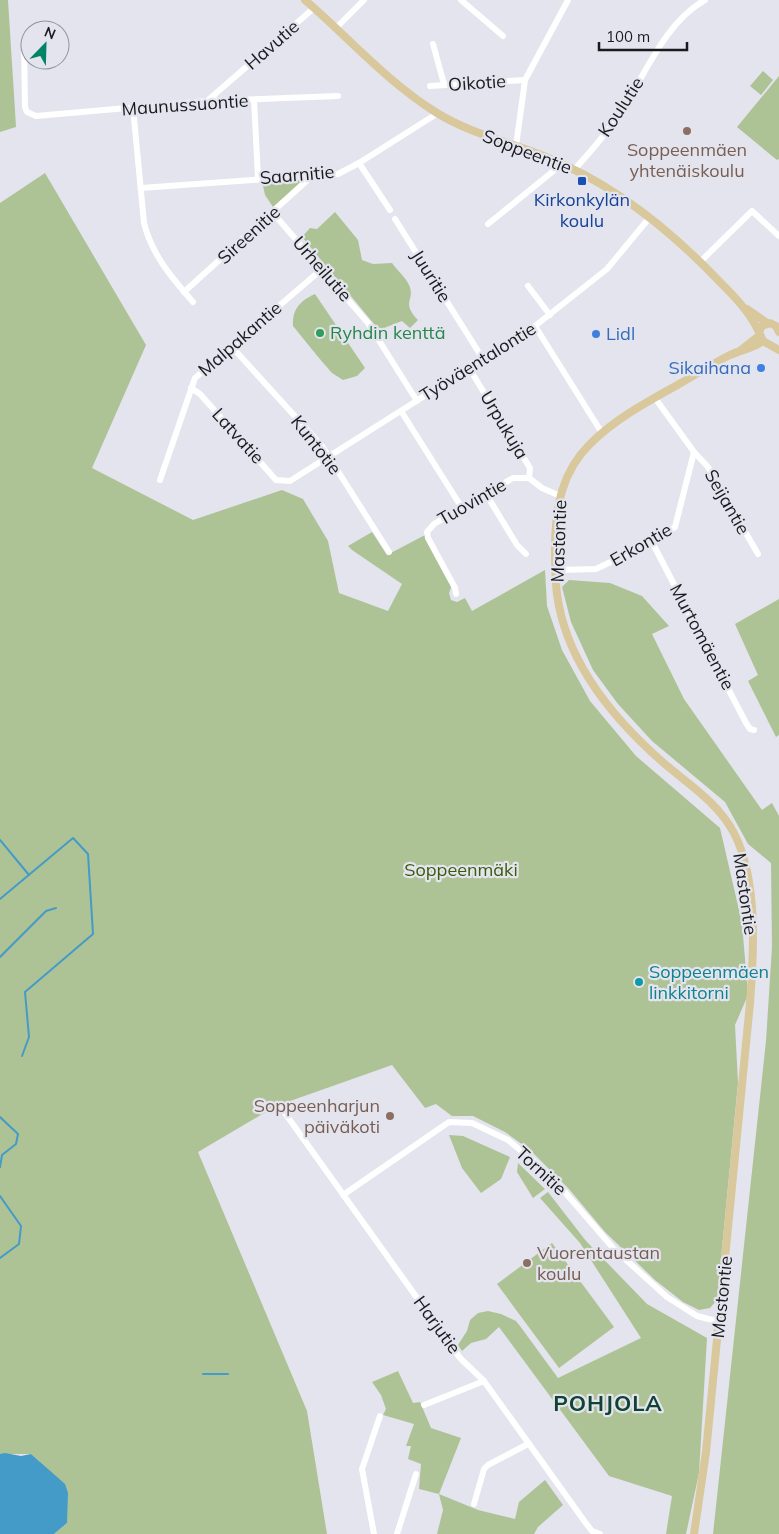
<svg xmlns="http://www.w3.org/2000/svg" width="779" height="1534" font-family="Mulish,sans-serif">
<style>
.green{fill:#adc395}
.water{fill:#449bc7}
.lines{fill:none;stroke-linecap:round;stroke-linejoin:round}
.stream{stroke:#449bc7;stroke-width:2}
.minor{stroke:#fff;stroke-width:6}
.major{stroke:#d9c89c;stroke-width:8}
.education-dot{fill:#8d6e63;stroke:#e3e4ed;stroke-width:2}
.transit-dot{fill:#1a4fb4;stroke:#e3e4ed;stroke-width:2}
.leisure-dot{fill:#2e9e5b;stroke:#e3e4ed;stroke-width:2}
.shop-dot{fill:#3f7fe0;stroke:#e3e4ed;stroke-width:2}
.culture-dot{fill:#0f9aa8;stroke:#e3e4ed;stroke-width:2}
.labels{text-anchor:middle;stroke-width:4.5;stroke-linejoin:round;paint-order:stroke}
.street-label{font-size:18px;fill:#191a1d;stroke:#e3e4ed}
.education-label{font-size:18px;fill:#785e54;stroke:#e3e4ed}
.transit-label{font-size:18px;fill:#164399;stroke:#e3e4ed}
.leisure-label{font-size:18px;fill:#27864d;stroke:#e3e4ed;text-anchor:start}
.shop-label{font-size:18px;fill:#366cbe;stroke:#e3e4ed;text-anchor:start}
.park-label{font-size:18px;fill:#3c5a09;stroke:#e3e4ed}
.culture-label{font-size:18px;fill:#0d838f;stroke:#e3e4ed;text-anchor:start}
.district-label{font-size:22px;font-weight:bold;letter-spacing:1px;fill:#0f4334;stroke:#e3e4ed}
</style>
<rect width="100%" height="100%" fill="#e3e4ed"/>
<g class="green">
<path d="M0 0H8L16 127 0 132Z"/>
<path d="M763 71 773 80 761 95 750 86Z"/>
<path d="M779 76V159L777 160 737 127Z"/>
<path d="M45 173 146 345 92 468 193 520 282 490 303 499 328 541 339 593 388 611 402 584 352 550 348 546 372 532 387 555 425 535 452 585 449 593 451 600 457 602 465 598 472 611 545 570 547 606 562 650 590 701 636 756 720 828 742 923 748 995 735 1025 738 1083 717 1300 710 1308 699 1310 683 1302 655 1280 605 1232 569 1189 530 1150 505 1132 473 1116H452L436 1104 425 1108 392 1065 276 1106 198 1152 307 1411 327 1534H54L67 1523V1513L40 1462 31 1454H0V203Z"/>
<path d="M304 179 273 207 265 195 262 181Z"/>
<path d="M335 212 358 240 362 260 373 264 392 263C397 270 406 278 409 285 416 301 400 301 418 320L410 328 402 321 379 330 302 237 310 228 317 229Z"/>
<path d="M315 294 365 368 357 376 343 380 332 373 319 358 293 326C292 309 300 301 315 294Z"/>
<path d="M569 580 610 583 642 596 669 626 652 634 684 699 762 810 772 803 779 816V1534H713L766 1041 772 947 771 863 748 844 725 802 652 741 618 704 593 670 571 622 562 587Z"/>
<path d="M779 599V735L776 737 748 681 758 675 735 624Z"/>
<path d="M449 1135 463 1136 510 1157 501 1179 481 1193 462 1168Z"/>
<path d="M518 1163 545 1189 533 1198 517 1172Z"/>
<path d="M548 1192 586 1241 647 1304 707 1338 699 1473 686 1534H666L672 1496 609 1476 499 1327 486 1339 471 1343 462 1351 458 1345 467 1331 470 1320 478 1313 488 1311 501 1314 516 1321 520 1326 558 1378 641 1338 580 1243 540 1198Z"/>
<path d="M552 1243 614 1327 559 1368 497 1284Z"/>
<path d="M398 1371 413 1403 420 1402 431 1428 461 1438 439 1494 478 1510 515 1519 519 1502 545 1480 563 1505 538 1527 534 1534H437L443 1510 439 1494 419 1489 421 1464 408 1459 411 1446H406L414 1424 383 1415 386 1409 381 1395 372 1382Z"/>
</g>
<path class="water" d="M5 1453 21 1456 31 1454 65 1484 68 1493 67 1523 54 1534H0V1454Z"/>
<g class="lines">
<g class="stream">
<path d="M0 840 29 875"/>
<path d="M0 899 73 838 88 854 93 934 25 992 29 1037 22 1056"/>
<path d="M0 957 46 911 56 908"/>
<path d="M0 1117 18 1134 16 1144 2 1155 0 1167"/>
<path d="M0 1196 21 1226 19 1244 0 1258"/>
<path d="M203 1374H228"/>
</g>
<g class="minor">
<path d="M461 0 503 36"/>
<path d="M336 28 364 0"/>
<path d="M24 44 25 107 27 112 36 116 207 101 338 96"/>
<path d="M433 44 444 84"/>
<path d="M430 86 525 80"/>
<path d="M254 100 258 178"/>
<path d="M207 101 314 8"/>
<path d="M133 108 144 223C152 255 172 278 193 302"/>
<path d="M516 146 525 80 568 0"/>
<path d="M359 163 390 210"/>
<path d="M575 169C591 151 608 132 621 112 645 75 665 22 705 0"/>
<path d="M141 188 338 174 359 163 438 113"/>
<path d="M273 213 368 323 417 401"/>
<path d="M395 219 483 359"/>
<path d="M488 224 562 164"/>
<path d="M701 261 752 211 779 236"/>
<path d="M528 286 550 315"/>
<path d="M184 292 312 176"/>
<path d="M535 326 602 433"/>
<path d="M232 347 322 446 389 552"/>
<path d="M469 368 530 468 529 478 542 488 560 496"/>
<path d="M191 388 200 394 276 480 290 481 535 326 607 269 650 217"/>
<path d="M401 411 462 508"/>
<path d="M694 452 708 467 758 554"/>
<path d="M160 480 195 378 322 269"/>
<path d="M486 494 517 545 526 554"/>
<path d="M652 542 746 723 750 729 754 730"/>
<path d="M555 570 596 569 652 542 675 527 694 452 655 398"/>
<path d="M456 594 455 588 428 538 427 532 434 524 513 478H529"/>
<path d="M282 1109 460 1358 484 1381 585 1522 592 1531 600 1534"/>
<path d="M343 1195 449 1122 472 1123 508 1140 536 1163 557 1183 614 1249 667 1297 697 1316 720 1322"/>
<path d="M424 1405 484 1381"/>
<path d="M474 1504 484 1469 488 1465 528 1444"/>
<path d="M374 1534 362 1469 380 1416"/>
<path d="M397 1534 416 1474"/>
</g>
<g class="major">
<path d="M305 0C349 38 388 83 437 113 471 134 510 142 546 157 612 183 668 228 717 279 734 296 749 311 759 332"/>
<path d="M747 309 767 323"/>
<path d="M779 332 776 326 770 323 762 326 759 332 763 341 779 350"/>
<path d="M741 350 759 336"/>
<path d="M694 1534 706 1452 750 1003C754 951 758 880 734 833 718 803 691 786 666 765 615 721 566 663 557 594 555 578 555 561 555 544 556 505 562 472 590 444 616 418 649 401 681 383 697 374 712 364 728 356 740 350 752 349 763 341"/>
</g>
</g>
<g class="education-dot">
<circle cx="687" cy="131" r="5"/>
<circle cx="390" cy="1116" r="5"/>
<circle cx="527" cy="1263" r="5"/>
</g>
<rect class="transit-dot" x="577" y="176" width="10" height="10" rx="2.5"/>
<circle class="leisure-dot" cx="320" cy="333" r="5"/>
<g class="shop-dot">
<circle cx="596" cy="334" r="5"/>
<circle cx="761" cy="368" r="5"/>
</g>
<circle class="culture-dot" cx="639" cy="982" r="5"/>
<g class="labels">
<g class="street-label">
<text transform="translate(272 45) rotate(-41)" y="6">Havutie</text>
<text transform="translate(477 83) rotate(-4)" y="6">Oikotie</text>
<text transform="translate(185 105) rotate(-4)" y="6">Maunussuontie</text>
<text transform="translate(621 107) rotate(-57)" y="6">Koulutie</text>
<text transform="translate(527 152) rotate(21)" y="6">Soppeentie</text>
<text transform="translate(297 175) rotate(-5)" y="6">Saarnitie</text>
<text transform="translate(249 235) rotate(-42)" y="6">Sireenitie</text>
<text transform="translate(322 269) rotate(49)" y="6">Urheilutie</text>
<text transform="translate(431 276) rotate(58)" y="6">Juuritie</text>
<text transform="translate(240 339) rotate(-41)" y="6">Malpakantie</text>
<text transform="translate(478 362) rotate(-32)" y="6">Työväentalontie</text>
<text transform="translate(504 425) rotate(59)" y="6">Urpukuja</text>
<text transform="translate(238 436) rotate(48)" y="6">Latvatie</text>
<text transform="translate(316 445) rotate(52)" y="6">Kuntotie</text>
<text transform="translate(472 502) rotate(-30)" y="6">Tuovintie</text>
<text transform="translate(727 502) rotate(60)" y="6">Seijantie</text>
<text transform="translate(559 541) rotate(-88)" y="6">Mastontie</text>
<text transform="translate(641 545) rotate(-30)" y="6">Erkontie</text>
<text transform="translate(702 637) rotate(62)" y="6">Murtomäentie</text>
<text transform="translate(745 894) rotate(82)" y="6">Mastontie</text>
<text transform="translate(541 1171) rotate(43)" y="6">Tornitie</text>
<text transform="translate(722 1297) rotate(-84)" y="6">Mastontie</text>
<text transform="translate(437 1325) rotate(54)" y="6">Harjutie</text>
</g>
<g class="education-label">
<text x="687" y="156">Soppeenmäen<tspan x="687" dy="21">yhtenäiskoulu</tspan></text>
<text x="380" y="1112" text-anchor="end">Soppeenharjun<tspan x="380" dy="21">päiväkoti</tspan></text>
<text x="537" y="1259" text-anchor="start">Vuorentaustan<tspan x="537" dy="21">koulu</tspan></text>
</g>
<g class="transit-label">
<text x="582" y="206">Kirkonkylän<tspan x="582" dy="21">koulu</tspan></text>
</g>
<g class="leisure-label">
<text x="330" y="339">Ryhdin kenttä</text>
</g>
<g class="shop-label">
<text x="606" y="340">Lidl</text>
<text x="751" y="374" text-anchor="end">Sikaihana</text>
</g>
<g class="park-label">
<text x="461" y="876">Soppeenmäki</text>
</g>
<g class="culture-label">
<text x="649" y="978">Soppeenmäen<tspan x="649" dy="21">linkkitorni</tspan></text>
</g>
<g class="district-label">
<text x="608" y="1411">POHJOLA</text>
</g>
</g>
<g transform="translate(45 45) rotate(23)"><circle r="24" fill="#e3e4ed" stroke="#92939a"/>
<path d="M0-4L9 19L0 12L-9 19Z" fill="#008467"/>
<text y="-8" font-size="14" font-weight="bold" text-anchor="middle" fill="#191a1d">N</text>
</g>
<path d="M599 42v8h88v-8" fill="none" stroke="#191a1d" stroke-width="2.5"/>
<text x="606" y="42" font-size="15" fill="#191a1d" stroke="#e3e4ed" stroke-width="4" paint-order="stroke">100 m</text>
</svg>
